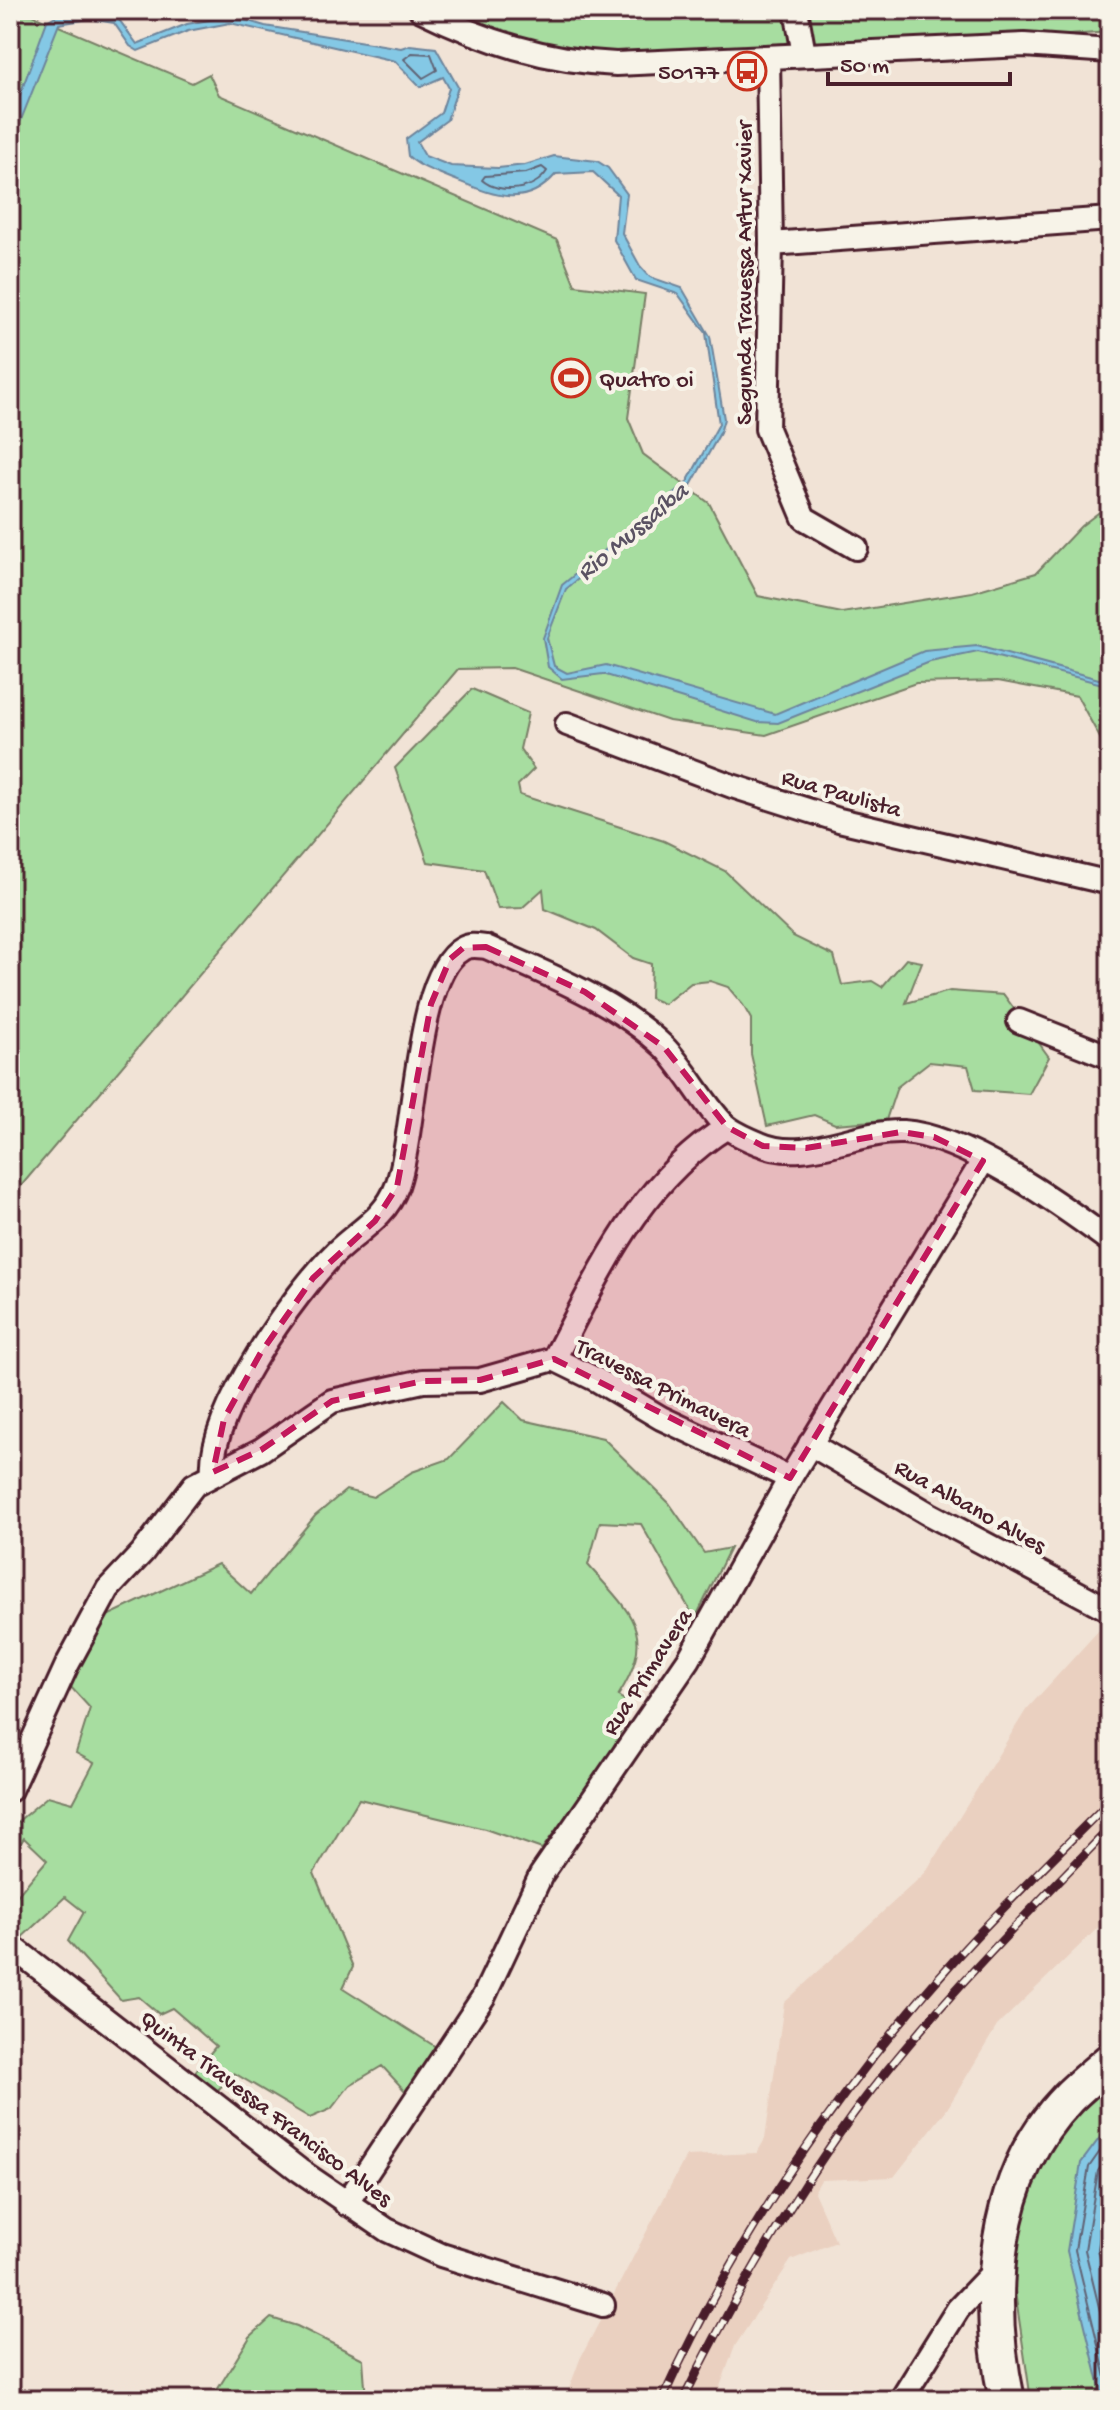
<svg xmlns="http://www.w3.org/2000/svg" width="1120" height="2410" font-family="'Gochi Hand',sans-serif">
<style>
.built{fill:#ead0c0}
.green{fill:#a7dda0;stroke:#787e66;stroke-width:2}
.water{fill:#84c8e5;stroke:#6d849b;stroke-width:2}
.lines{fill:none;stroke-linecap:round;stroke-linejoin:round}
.shore{stroke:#616375;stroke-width:2}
.street-casing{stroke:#4a1f2b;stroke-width:28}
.primary-casing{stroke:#4a1f2b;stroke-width:40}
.street{stroke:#f7f3e8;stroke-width:22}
.primary{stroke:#f7f3e8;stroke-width:34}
.rail-casing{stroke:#4a1f2b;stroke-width:9}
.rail{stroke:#f7f3e8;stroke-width:6;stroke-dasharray:18;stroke-linecap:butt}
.marked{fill:#c2185b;fill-opacity:0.2;stroke:#c2185b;stroke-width:6;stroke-dasharray:16 10;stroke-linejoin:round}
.labels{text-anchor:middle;stroke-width:8;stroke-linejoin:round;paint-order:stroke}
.poi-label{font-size:24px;fill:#4a1f2b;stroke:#f7f3e8;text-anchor:end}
.street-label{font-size:24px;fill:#4a1f2b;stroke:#f7f3e8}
.water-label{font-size:26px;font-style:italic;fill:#5b5263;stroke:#f7f3e8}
</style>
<rect width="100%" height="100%" fill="#f1e3d6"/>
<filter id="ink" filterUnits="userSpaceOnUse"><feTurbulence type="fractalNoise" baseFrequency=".0125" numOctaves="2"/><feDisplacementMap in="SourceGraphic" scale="16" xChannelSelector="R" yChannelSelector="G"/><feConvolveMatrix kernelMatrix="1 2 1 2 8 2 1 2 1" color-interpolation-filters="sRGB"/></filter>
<g filter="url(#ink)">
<path class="built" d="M1110 1618V1916L997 2026 947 2109 894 2177 821 2180 814 2192 836 2242 791 2260 735 2346 715 2400H565L580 2359 686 2156 757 2153 765 2139 784 2003 925 1873 1026 1710Z"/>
<g class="green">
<path d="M437 10H1110V32L804 54H532Z"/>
<path d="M10 14 33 15 192 83 209 74 219 95 557 240 575 285 645 294 628 418 643 454 709 503 758 596 842 613 972 592 1036 573 1081 526 1110 504V756L1077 696 998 681 916 683 766 735 669 721 512 668 458 669 10 1199Z"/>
<path d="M472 689 528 713 520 749 534 769 518 785 520 795 664 841 725 871 793 936 834 956 842 985 872 981 882 987 906 959 922 962 906 1003 950 991 1004 995 1049 1057 1029 1094 975 1090 968 1066 929 1062 897 1087 886 1120 835 1124 814 1115 767 1126 751 1054V1019L743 1005 728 987 710 981 691 983 664 1004 650 998 651 964 633 958 596 930 545 909 543 889 522 908 498 909 484 870 428 862 395 768Z"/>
<path d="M504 1402 523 1420 603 1438 669 1503 704 1553 730 1548 695 1619 641 1524 600 1522 588 1565C631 1614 658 1632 618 1696L632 1705 610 1755 542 1849 485 1829 359 1799 314 1873 353 1967 343 1988 436 2047 406 2092 382 2066 350 2085 331 2109 310 2118 234 2073 215 2093 186 2083 216 2046 172 2008 159 2014 139 1997 121 2000 68 1941 84 1912 65 1897 18 1941 10 1932V1904L47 1860 24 1838 10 1860V1828L48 1796 73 1803 94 1763 76 1753 90 1708 69 1685 103 1618 218 1564 251 1594 315 1516 346 1490 373 1497 412 1472 449 1459Z"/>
<path d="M1110 2080V2400H1031L1009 2251 1030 2178 1077 2105Z"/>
<path d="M271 2318 297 2326 363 2359 366 2400H211L250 2337Z"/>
</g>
<g class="water">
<path d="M89 11 117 17 137 44 187 24 231 16 265 26 401 48 410 45 436 48 458 87 447 120 417 142 425 156 451 166 498 168 525 165 554 156 597 161 608 168 627 194 622 233 640 266 650 277 682 288 710 336 724 419 720 433 690 487 566 589 547 638 554 666 567 673 606 665 775 714 924 651 977 646 1110 682V686L978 652 930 662 778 723 757 722 603 674 562 679 548 667 543 638 562 585 686 484 719 424 706 333 678 294 636 280 614 240 618 195 593 172 556 174C524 211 491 194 453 179 438 172 420 168 408 156L406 139 441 113 449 88 443 77 420 87 395 61 230 23 188 31 138 51 130 46 114 23 89 19 59 24 17 130 10 137V122L47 21 59 14Z"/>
<path d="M1110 2124V2400H1103L1067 2251 1081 2163Z"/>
</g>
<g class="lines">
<g class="shore">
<path d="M412 53 431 54 437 70 423 78 404 59Z"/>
<path d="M542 167 547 171C535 191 499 195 482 180L485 176 526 173Z"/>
<path d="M1110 2137 1089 2167 1075 2250 1110 2394"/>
<path d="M1110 2154 1098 2171 1085 2250 1110 2352"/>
<path d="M1110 2174 1098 2249 1110 2301"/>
</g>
<g class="street-casing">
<g id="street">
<path d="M421 10C484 41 546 61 616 64L1024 45 1110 51"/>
<path d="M796 10 804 54"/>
<path d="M768 57 771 244 767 429 804 518 856 548"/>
<path d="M771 244 1110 219"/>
<path d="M567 724 732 786 839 820 1110 883"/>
<path d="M1019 1021 1110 1057"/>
<path d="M554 1359C601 1271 639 1182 727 1127"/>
<path d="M810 1444 929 1514 1108 1609"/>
<path d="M213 1472C208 1414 295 1292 336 1252 359 1230 386 1217 397 1186 416 1134 415 975 462 949 470 944 478 946 486 947 547 974 615 1000 664 1047 685 1068 710 1114 728 1128 737 1134 750 1140 760 1144 805 1164 857 1130 903 1132 965 1136 1060 1204 1110 1241"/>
<path d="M10 1790 67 1665 108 1589 142 1553 194 1485 261 1450 332 1401 423 1381 480 1380 554 1359 597 1380 661 1418 790 1478"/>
<path d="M10 1945 299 2170 387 2230 441 2255 603 2305"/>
<path d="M346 2204 484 1996 541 1875 689 1659 790 1478 983 1161"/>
<path d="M901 2400 958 2309 1000 2265"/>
</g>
</g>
<g class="primary-casing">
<path id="primary" d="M1007 2400C985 2299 992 2176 1068 2098 1081 2085 1096 2073 1110 2061"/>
</g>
<use href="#street" class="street"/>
<use href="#primary" class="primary"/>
<g class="rail-casing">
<g id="rail">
<path d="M662 2400C735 2239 839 2088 957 1957 1006 1903 1059 1852 1110 1801"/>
<path d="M683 2400C732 2301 789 2202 854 2113 931 2010 1021 1920 1110 1828"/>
</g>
</g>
<use href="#rail" class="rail"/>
</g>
</g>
<path class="marked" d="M486 947 585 992 664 1047 727 1127 763 1146 806 1148 901 1132 934 1137 983 1161 790 1478 554 1359 480 1380 423 1381 332 1401 261 1450 213 1472 224 1419 260 1354 313 1278 375 1221 397 1187 431 1004 450 959 463 948Z"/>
<defs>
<g id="bus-ring" transform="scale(2)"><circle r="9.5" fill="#f7f3e8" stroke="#c8321e" stroke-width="1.5"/><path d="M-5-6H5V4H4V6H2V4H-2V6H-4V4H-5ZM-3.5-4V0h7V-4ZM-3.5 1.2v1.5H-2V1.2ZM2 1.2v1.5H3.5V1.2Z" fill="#c8321e"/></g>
<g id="stadium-ring" transform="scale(2)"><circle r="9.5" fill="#f7f3e8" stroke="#c8321e" stroke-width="1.5"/><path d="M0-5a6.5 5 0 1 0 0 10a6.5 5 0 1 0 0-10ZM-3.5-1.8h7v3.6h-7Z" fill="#c8321e"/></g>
</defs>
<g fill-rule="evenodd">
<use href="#bus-ring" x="747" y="71"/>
<use href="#stadium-ring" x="571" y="378"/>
</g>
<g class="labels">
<g class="poi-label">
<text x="719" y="79">50177</text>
<text x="599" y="386" text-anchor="start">Quatro oi</text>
</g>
<g class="street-label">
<text transform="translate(743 273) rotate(-90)" y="8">Segunda Travessa Artur Xavier</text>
<text transform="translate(842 792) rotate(16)" y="8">Rua Paulista</text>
<text transform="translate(664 1387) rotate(27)" y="8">Travessa Primavera</text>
<text transform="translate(971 1505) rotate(29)" y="8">Rua Albano Alves</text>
<text transform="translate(646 1671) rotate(-57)" y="8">Rua Primavera</text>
<text transform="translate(267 2107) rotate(37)" y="8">Quinta Travessa Francisco Alves</text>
</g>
<g class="water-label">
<text transform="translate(631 530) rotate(-40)" y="9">Rio Mussaíba</text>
</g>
</g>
<rect width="1120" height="2410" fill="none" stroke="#f7f3e8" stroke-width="40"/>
<rect x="20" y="20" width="1080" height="2370" fill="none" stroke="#4a1f2b" stroke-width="3" filter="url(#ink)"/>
<path d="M828 72v12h182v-12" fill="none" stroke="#4a1f2b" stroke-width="4"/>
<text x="840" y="72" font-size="24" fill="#4a1f2b" stroke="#f7f3e8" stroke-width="6" paint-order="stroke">50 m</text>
</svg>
